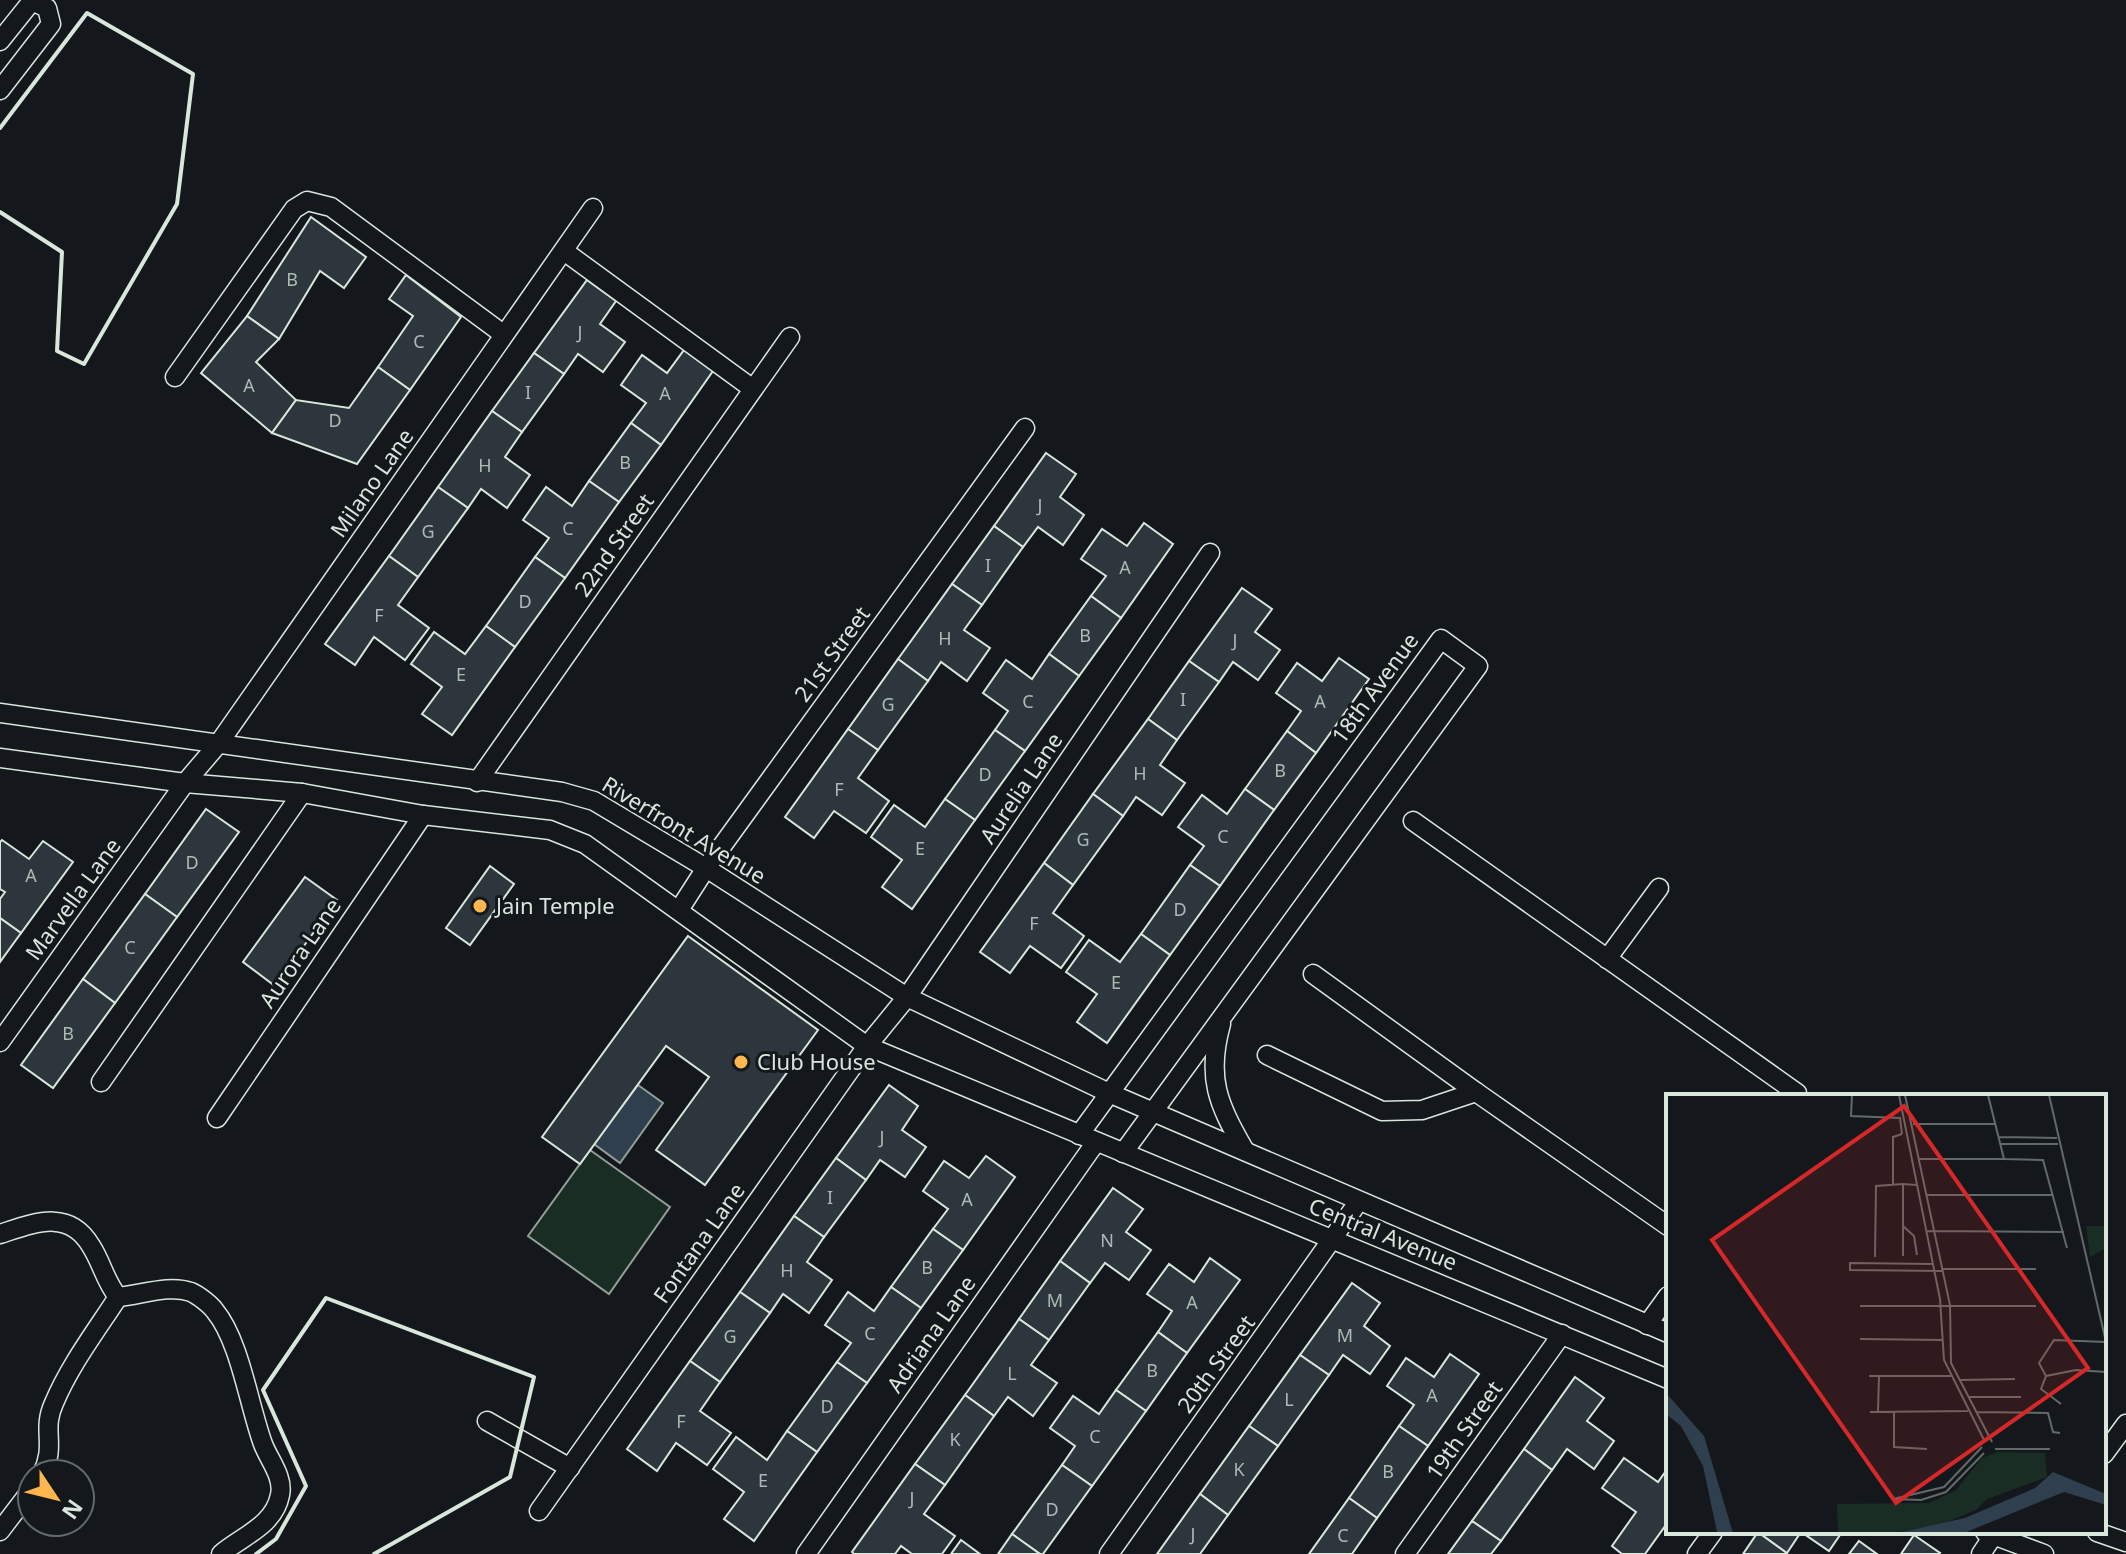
<svg xmlns="http://www.w3.org/2000/svg" width="2126" height="1554" font-family="'Noto Sans',sans-serif">
<style>
.green{fill:#1a2d24;stroke:#939e99;stroke-width:2}
.water{fill:#2f3f4d;stroke:#939e99;stroke-width:2}
.building{fill:#2c363c;stroke:#d8e6dc;stroke-width:2}
.lines{fill:none;stroke-linecap:round;stroke-linejoin:round}
.street-casing{stroke:#d8e6dc;stroke-width:21}
.street{stroke:#14181c;stroke-width:18}
.wall{stroke:#d8e6dc;stroke-width:4}
.poi-dot{fill:#ffb74d;stroke:#14181c;stroke-width:3}
.labels{text-anchor:middle;stroke-width:6;stroke-linejoin:round;paint-order:stroke}
.number-label{font-size:18px;fill:#adbab4}
.street-label{font-size:22px;fill:#d8e6dc;stroke:#14181c}
.poi-label{font-size:22px;fill:#d8e6dc;stroke:#14181c;text-anchor:start}
.inset-road{fill:none;stroke:#626a69;stroke-width:2}
.view{fill:#d62828;fill-opacity:0.15;stroke:#d62828;stroke-width:4}
.inset-edge{fill:none;stroke:#d8e6dc;stroke-width:4}
</style>
<rect width="100%" height="100%" fill="#14181c"/>
<path class="green" d="M590 1150 670 1207 609 1294 528 1236Z"/>
<path class="water" d="M638 1085 663 1103 620 1163 594 1144Z"/>
<g class="building">
<path d="M311 217 366 257 344 288 320 271 279 339 247 316Z"/>
<path d="M406 275 461 317 410 390 378 367 413 316 389 299Z"/>
<path d="M587 280 616 301 600 324 625 342 603 372 578 354 564 374 534 353Z"/>
<path d="M247 316 279 339 256 362 296 400 272 433 201 373Z"/>
<path d="M684 350 713 371 661 445 631 423 646 403 621 385 642 355 667 373Z"/>
<path d="M534 353 564 374 522 432 492 411Z"/>
<path d="M378 367 410 390 357 464 272 433 296 400 349 408Z"/>
<path d="M492 411 522 432 505 457 530 475 507 508 481 489 468 508 438 487Z"/>
<path d="M631 423 661 445 619 502 589 481Z"/>
<path d="M1046 453 1076 474 1060 497 1084 515 1063 545 1038 527 1023 547 994 526Z"/>
<path d="M589 481 619 502 565 578 535 557 549 538 523 520 546 487 572 506Z"/>
<path d="M438 487 468 508 418 577 389 556Z"/>
<path d="M1144 523 1173 544 1121 618 1091 596 1106 576 1081 559 1102 529 1127 546Z"/>
<path d="M994 526 1023 547 982 605 952 584Z"/>
<path d="M389 556 418 577 398 605 429 628 405 660 374 637 355 665 325 644Z"/>
<path d="M535 557 565 578 515 647 486 626Z"/>
<path d="M952 584 982 605 964 630 990 648 967 681 941 662 928 681 898 659Z"/>
<path d="M1242 588 1272 609 1255 632 1280 650 1258 680 1233 662 1219 682 1189 661Z"/>
<path d="M1091 596 1121 618 1079 676 1049 654Z"/>
<path d="M486 626 515 647 452 735 422 714 442 687 411 664 434 632 465 654Z"/>
<path d="M1049 654 1079 676 1025 751 995 730 1008 711 983 693 1006 660 1032 679Z"/>
<path d="M1339 658 1369 679 1316 753 1287 731 1301 711 1276 693 1297 663 1322 681Z"/>
<path d="M898 659 928 681 878 750 848 729Z"/>
<path d="M1189 661 1219 682 1177 740 1148 719Z"/>
<path d="M1148 719 1177 740 1160 765 1185 783 1162 815 1136 797 1123 816 1093 794Z"/>
<path d="M848 729 878 750 858 778 889 801 866 833 834 811 814 838 785 817Z"/>
<path d="M995 730 1025 751 975 820 945 799Z"/>
<path d="M1287 731 1316 753 1274 810 1245 789Z"/>
<path d="M1245 789 1274 810 1220 886 1190 865 1204 846 1178 827 1202 795 1227 814Z"/>
<path d="M1093 794 1123 816 1073 885 1044 863Z"/>
<path d="M945 799 975 820 912 909 882 887 902 860 871 837 894 805 925 827Z"/>
<path d="M206 809 239 832 177 917 145 894Z"/>
<path d="M2 840 29 859 43 841 73 862 21 933 0 918V899L5 892 0 889V842Z"/>
<path d="M1044 863 1073 885 1053 913 1084 936 1061 968 1030 946 1010 973 980 952Z"/>
<path d="M1190 865 1220 886 1170 955 1141 934Z"/>
<path d="M490 866 514 884 470 945 446 928Z"/>
<path d="M305 877 337 900 275 986 243 962Z"/>
<path d="M145 894 177 917 115 1003 83 979Z"/>
<path d="M0 918 21 933 0 962Z"/>
<path d="M1141 934 1170 955 1107 1043 1077 1022 1097 994 1066 972 1089 940 1120 962Z"/>
<path d="M688 936 818 1030 705 1185 656 1150 709 1077 666 1046 580 1164 542 1137Z"/>
<path d="M83 979 115 1003 53 1088 21 1065Z"/>
<path d="M889 1085 918 1106 902 1130 926 1147 905 1177 880 1160 866 1180 836 1158Z"/>
<path d="M986 1156 1015 1177 963 1250 933 1229 948 1209 923 1191 944 1161 969 1178Z"/>
<path d="M836 1158 866 1180 824 1237 794 1216Z"/>
<path d="M1113 1188 1143 1209 1126 1232 1151 1250 1129 1280 1105 1263 1090 1283 1060 1261Z"/>
<path d="M794 1216 824 1237 807 1262 832 1280 809 1313 783 1294 770 1313 740 1292Z"/>
<path d="M933 1229 963 1250 921 1308 891 1287Z"/>
<path d="M1210 1258 1240 1280 1187 1353 1158 1332 1172 1311 1147 1294 1169 1264 1194 1282Z"/>
<path d="M1060 1261 1090 1283 1049 1340 1019 1319Z"/>
<path d="M1352 1283 1380 1303 1364 1326 1390 1346 1370 1374 1343 1355 1329 1375 1300 1355Z"/>
<path d="M891 1287 921 1308 867 1383 837 1362 851 1343 825 1325 848 1292 874 1311Z"/>
<path d="M740 1292 770 1313 720 1382 690 1361Z"/>
<path d="M1019 1319 1049 1340 1031 1365 1057 1383 1033 1416 1008 1397 994 1416 965 1395Z"/>
<path d="M1158 1332 1187 1353 1146 1411 1116 1390Z"/>
<path d="M1450 1354 1479 1374 1428 1446 1399 1426 1414 1405 1387 1386 1406 1358 1434 1377Z"/>
<path d="M1300 1355 1329 1375 1278 1446 1249 1426Z"/>
<path d="M690 1361 720 1382 700 1411 731 1433 707 1465 676 1443 657 1471 627 1449Z"/>
<path d="M837 1362 867 1383 817 1452 787 1431Z"/>
<path d="M1575 1377 1604 1398 1587 1421 1614 1441 1594 1469 1567 1449 1552 1470 1524 1449Z"/>
<path d="M1116 1390 1146 1411 1092 1486 1062 1465 1075 1446 1050 1428 1073 1396 1099 1414Z"/>
<path d="M965 1395 994 1416 945 1485 915 1464Z"/>
<path d="M1249 1426 1278 1446 1228 1515 1200 1494Z"/>
<path d="M1399 1426 1428 1446 1377 1518 1349 1498Z"/>
<path d="M787 1431 817 1452 754 1541 724 1519 744 1492 713 1469 736 1437 767 1460Z"/>
<path d="M1524 1449 1552 1470 1501 1541 1472 1521Z"/>
<path d="M1624 1458 1658 1482 1668 1468V1522L1645 1554H1622L1612 1546 1636 1512 1602 1488Z"/>
<path d="M915 1464 945 1485 924 1514 955 1536 942 1554H912L901 1546 895 1554H854L852 1552Z"/>
<path d="M1062 1465 1092 1486 1043 1554H1040L1012 1534Z"/>
<path d="M1200 1494 1228 1515 1200 1554H1157Z"/>
<path d="M1349 1498 1377 1518 1352 1554H1309Z"/>
<path d="M1472 1521 1501 1541 1491 1554H1448Z"/>
<path d="M1758 1532 1787 1553 1786 1554H1743Z"/>
<path d="M1758 1532H1842L1829 1551 1801 1532 1787 1553Z"/>
<path d="M1012 1534 1040 1554H998Z"/>
<path d="M1914 1535 1940 1553 1939 1554H1901Z"/>
<path d="M961 1540 980 1554H951Z"/>
<path d="M1859 1541 1877 1554H1849Z"/>
</g>
<g class="lines">
<g class="street-casing">
<g id="street">
<path d="M0 41 32 1 47 8 51 24 0 90"/>
<path d="M564 251 753 389"/>
<path d="M175 377 294 209 307 201 331 207 503 334"/>
<path d="M0 713 562 792 594 801 706 868 907 997 1109 1093 1668 1333"/>
<path d="M0 758 185 783 302 793 423 815 550 830 585 844 867 1046 1668 1379"/>
<path d="M477 782 790 337"/>
<path d="M1413 821 1797 1093V1096"/>
<path d="M679 910 706 868 1025 428"/>
<path d="M1607 959 1659 888"/>
<path d="M1221 1024C1206 1078 1218 1104 1245 1151"/>
<path d="M0 1042 185 783 219 743 593 208"/>
<path d="M1267 1055 1382 1111 1422 1110 1476 1092 1313 974"/>
<path d="M101 1082 302 793"/>
<path d="M1476 1092 1668 1226"/>
<path d="M217 1118 423 815"/>
<path d="M1079 1135 1441 639 1478 666 1123 1153"/>
<path d="M0 1234C34 1223 69 1208 91 1246 102 1263 105 1281 118 1297 141 1295 169 1284 191 1292 198 1295 211 1305 215 1311 240 1341 249 1406 263 1444 269 1460 284 1477 280 1495 274 1526 242 1536 221 1554"/>
<path d="M1647 1325 1668 1296"/>
<path d="M487 1421 570 1468"/>
<path d="M2104 1454 2126 1424"/>
<path d="M42 1474C57 1444 41 1431 54 1403 70 1365 96 1331 118 1297"/>
<path d="M539 1511 867 1046 907 997 1210 553"/>
<path d="M0 1531 32 1489"/>
<path d="M1985 1532 2044 1554"/>
<path d="M2097 1532 2126 1542"/>
<path d="M806 1554 1096 1142"/>
<path d="M1109 1554 1359 1201"/>
<path d="M1405 1554 1562 1334"/>
<path d="M1697 1554 1713 1532"/>
<path d="M1981 1554 1993 1536"/>
</g>
</g>
<use href="#street" class="street"/>
<g class="wall">
<path d="M0 128 87 13 193 74 177 204 84 364 57 351 62 252 0 212"/>
<path d="M256 1554 276 1539 306 1486 263 1390 326 1298 534 1377 510 1477 374 1554"/>
</g>
</g>
<g class="poi-dot">
<circle cx="480" cy="906" r="8"/>
<circle cx="741" cy="1062" r="8"/>
</g>
<g class="labels">
<g class="number-label">
<text x="292" y="286">B</text>
<text x="580" y="339">J</text>
<text x="419" y="348">C</text>
<text x="249" y="392">A</text>
<text x="528" y="399">I</text>
<text x="665" y="400">A</text>
<text x="335" y="427">D</text>
<text x="625" y="469">B</text>
<text x="485" y="472">H</text>
<text x="1040" y="512">J</text>
<text x="568" y="535">C</text>
<text x="428" y="538">G</text>
<text x="988" y="572">I</text>
<text x="1125" y="574">A</text>
<text x="525" y="608">D</text>
<text x="379" y="622">F</text>
<text x="1085" y="642">B</text>
<text x="945" y="645">H</text>
<text x="1235" y="647">J</text>
<text x="461" y="681">E</text>
<text x="1183" y="706">I</text>
<text x="1028" y="708">C</text>
<text x="1320" y="708">A</text>
<text x="888" y="711">G</text>
<text x="1280" y="777">B</text>
<text x="1140" y="780">H</text>
<text x="985" y="781">D</text>
<text x="839" y="796">F</text>
<text x="1223" y="843">C</text>
<text x="1083" y="846">G</text>
<text x="920" y="855">E</text>
<text x="192" y="869">D</text>
<text x="31" y="882">A</text>
<text x="1180" y="916">D</text>
<text x="1034" y="930">F</text>
<text x="130" y="954">C</text>
<text x="1116" y="989">E</text>
<text x="68" y="1040">B</text>
<text x="882" y="1144">J</text>
<text x="830" y="1204">I</text>
<text x="967" y="1206">A</text>
<text x="1107" y="1247">N</text>
<text x="927" y="1274">B</text>
<text x="787" y="1277">H</text>
<text x="1055" y="1307">M</text>
<text x="1192" y="1309">A</text>
<text x="870" y="1340">C</text>
<text x="1345" y="1342">M</text>
<text x="730" y="1343">G</text>
<text x="1152" y="1377">B</text>
<text x="1012" y="1380">L</text>
<text x="1432" y="1402">A</text>
<text x="1289" y="1406">L</text>
<text x="827" y="1413">D</text>
<text x="681" y="1428">F</text>
<text x="1095" y="1443">C</text>
<text x="955" y="1446">K</text>
<text x="1239" y="1476">K</text>
<text x="1388" y="1478">B</text>
<text x="763" y="1487">E</text>
<text x="912" y="1505">J</text>
<text x="1052" y="1516">D</text>
<text x="1193" y="1541">J</text>
<text x="1343" y="1542">C</text>
</g>
<g class="street-label">
<text transform="translate(372 483) rotate(-55)" y="8">Milano Lane</text>
<text transform="translate(614 545) rotate(-55)" y="8">22nd Street</text>
<text transform="translate(832 654) rotate(-54)" y="8">21st Street</text>
<text transform="translate(1375 688) rotate(-54)" y="8">18th Avenue</text>
<text transform="translate(1021 788) rotate(-56)" y="8">Aurelia Lane</text>
<text transform="translate(684 830) rotate(31)" y="8">Riverfront Avenue</text>
<text transform="translate(73 899) rotate(-54)" y="8">Marvella Lane</text>
<text transform="translate(300 953) rotate(-56)" y="8">Aurora Lane</text>
<text transform="translate(1383 1234) rotate(22)" y="8">Central Avenue</text>
<text transform="translate(699 1243) rotate(-55)" y="8">Fontana Lane</text>
<text transform="translate(931 1334) rotate(-55)" y="8">Adriana Lane</text>
<text transform="translate(1216 1364) rotate(-54)" y="8">20th Street</text>
<text transform="translate(1464 1430) rotate(-55)" y="8">19th Street</text>
</g>
<g class="poi-label">
<text x="496" y="914">Jain Temple</text>
<text x="757" y="1070">Club House</text>
</g>
</g>
<g transform="translate(1666 1094)">
<rect width="440" height="440" fill="#14181c"/>
<path d="M420 132H440V154L424 163ZM331 358 379 359 381 383 321 405 310 416 276 430 225 439H172L171 410 263 409 290 396 316 364Z" fill="#1a2d24"/>
<path d="M0 299 38 342 67 439 51 438 37 372 15 332 0 320ZM387 378 440 400V411L398 398 298 439H231L299 424 369 394Z" fill="#2f3f4d"/>
<path class="inset-road" d="M186 1 185 22 234 24 236 40M233 1 274 205 278 266 319 348M239 1 284 211 285 269 326 348M322 1 338 65 377 66 401 154M383 1 440 248M247 30H329M332 43 391 44M335 50H392M252 65H338M227 90V43L236 40M260 101H387M237 132V90L251 91M261 137 398 138M237 162V132L248 142 251 161M209 163 210 92 237 90M266 170 184 169V176L277 177M276 175H370M194 212H370M194 245 276 246M203 282H285M380 282 410 276 440 278M294 286 349 285M302 303H355M395 310 375 295 380 282 373 269 388 246 440 248M212 317 213 282M204 318 302 317M228 318V353L261 355M311 318 382 319 387 338 394 339M316 353 278 393 227 405 255 406 280 398 318 359M329 355H384"/>
<path class="view" d="M238 12 422 274 230 409 46 146Z"/>
<rect width="440" height="440" class="inset-edge"/>
</g>
<g transform="translate(56 1498) rotate(125)"><circle r="38" fill="#14181c" stroke="#626a69" stroke-width="2"/>
<path d="M0-6L14 30L0 20L-14 30Z" fill="#ffb74d"/>
<text y="-12" font-size="22" font-weight="bold" text-anchor="middle" fill="#d8e6dc">N</text>
</g>
</svg>
